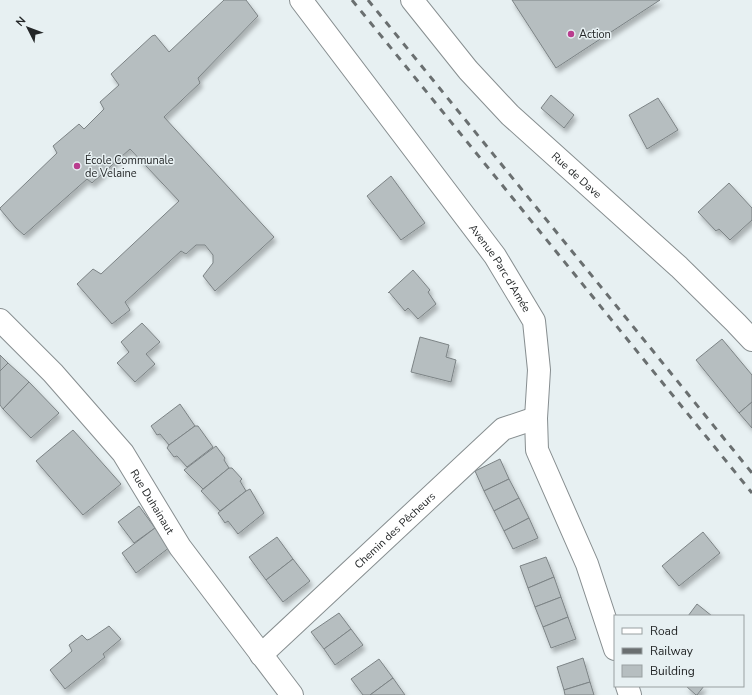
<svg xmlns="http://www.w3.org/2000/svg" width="752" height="695" font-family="'Nunito Sans',sans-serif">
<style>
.building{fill:#b6bec0;stroke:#7c8385;filter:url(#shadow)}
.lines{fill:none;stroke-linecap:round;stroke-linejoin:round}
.minor-casing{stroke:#878e90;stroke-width:24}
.secondary-casing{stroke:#878e90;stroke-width:24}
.minor{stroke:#fff;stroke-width:22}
.secondary{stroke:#fff;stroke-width:22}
.rail{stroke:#6a6f70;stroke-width:3;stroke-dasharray:7 7;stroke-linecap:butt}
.poi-dot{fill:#b93d8e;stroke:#e7f0f2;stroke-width:1.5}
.labels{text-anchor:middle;stroke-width:3;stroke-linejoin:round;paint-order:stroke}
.poi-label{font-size:11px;fill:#242728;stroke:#e7f0f2;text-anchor:start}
.street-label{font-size:11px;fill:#242728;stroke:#e7f0f2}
</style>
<defs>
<filter id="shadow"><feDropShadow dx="2.5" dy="4.5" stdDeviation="2" flood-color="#0004"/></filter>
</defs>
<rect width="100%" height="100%" fill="#e7f0f2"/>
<g class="building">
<path d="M224 0H246L258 16 198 78 200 83 164 117 274 237 215 291 203 276 213 263V255L205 245H196L186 254 181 251 125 302 130 310 112 324 77 284 93 269 101 274 179 201 130 149 92 183 87 179 24 235 16 228 0 209V208L57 153 53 146 79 124 84 129 104 109 100 102 119 85 111 74 152 36 155 35 169 52Z"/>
<path d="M512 0H660L556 68Z"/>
<path d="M551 95 574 115 564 128 541 108Z"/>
<path d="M658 98 678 130 647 149 629 115Z"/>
<path d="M391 176 425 223 401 240 367 196Z"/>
<path d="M729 183 752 208V220L730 240 719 229 716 231 698 212Z"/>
<path d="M413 270 430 290 428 292 436 304 418 319 408 308 405 311 389 292 388 293Z"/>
<path d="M142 323 160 342 146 354 155 364 135 382 117 363 129 352 121 342Z"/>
<path d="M420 337 449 345 446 357 456 360 451 382 411 372Z"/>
<path d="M722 339 752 375V402L739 413 696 360Z"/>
<path d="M0 355 8 363 0 371Z"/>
<path d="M8 363 29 382 3 409 0 405V371Z"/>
<path d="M29 382 59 413 31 438 3 409Z"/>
<path d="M752 402V428L739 413Z"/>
<path d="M180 404 195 426 169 445 160 434 157 435 151 426Z"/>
<path d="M195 426H198L213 447 187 467 177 456 174 457 167 448 169 445Z"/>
<path d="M73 430 121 484 83 515 36 461Z"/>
<path d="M216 446 225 458 224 460 229 468 203 489 184 470Z"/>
<path d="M500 459 509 479 484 491 475 471Z"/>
<path d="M229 468H232L242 479 240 481 246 491 220 511 201 491Z"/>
<path d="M509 479 519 498 494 511 484 491Z"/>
<path d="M250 489 264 513 238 534 228 521 225 523 218 513 246 491Z"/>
<path d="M519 498 529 518 504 531 494 511Z"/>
<path d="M139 506 155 528 134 543 118 522Z"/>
<path d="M529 518 538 538 513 549 504 531Z"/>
<path d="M155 528 170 547 136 573 122 553Z"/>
<path d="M703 532 720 553 679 586 662 566Z"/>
<path d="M277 537 293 559 266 580 249 557Z"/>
<path d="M546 557 554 577 528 588 520 566Z"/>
<path d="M293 559 310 581 283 602 266 580Z"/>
<path d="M554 577 561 597 535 607 528 588Z"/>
<path d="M561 597 568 617 543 627 535 607Z"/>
<path d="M697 604 712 616H688Z"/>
<path d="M339 613 351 629 324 649 311 632Z"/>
<path d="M568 617 576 639 551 648 543 627Z"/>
<path d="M109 626 121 639 103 654 105 657 65 689 50 670 72 651 69 645 82 635 87 640 90 639Z"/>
<path d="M351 629 363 645 335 665 324 649Z"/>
<path d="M583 658 590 682 564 690 557 667Z"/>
<path d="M379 659 393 678 370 695H363L351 679Z"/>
<path d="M393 678 405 695H370Z"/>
<path d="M590 682 594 695H565L564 690Z"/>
<path d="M686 686H704L697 695H696Z"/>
</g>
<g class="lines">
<g class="minor-casing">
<g id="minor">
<path id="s1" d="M301 0 495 256 534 321 539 370 536 418 537 450 587 564 615 649"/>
<path id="s2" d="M0 320 53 373 123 453 180 547 292 695"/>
<path id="s3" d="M261 655 503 429 536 418"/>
<path d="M627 686 630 695"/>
</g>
</g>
<g class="secondary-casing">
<g id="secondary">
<path id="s4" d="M412 0 468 70 510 115 679 267 736 323 752 340"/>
</g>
</g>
<use href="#minor" class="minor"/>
<use href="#secondary" class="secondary"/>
<g class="rail">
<path d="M352 0 752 493"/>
<path d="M368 0 752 473"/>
</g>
</g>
<g class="poi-dot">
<circle cx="571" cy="34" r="4"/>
<circle cx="77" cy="166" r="4"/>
</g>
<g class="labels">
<g class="poi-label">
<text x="579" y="38">Action</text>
<text x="85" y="164">École Communale<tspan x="85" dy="13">de Velaine</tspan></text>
</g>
<g class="street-label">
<text dy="4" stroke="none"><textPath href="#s4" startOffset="241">Rue de Dave</textPath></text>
<text dy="4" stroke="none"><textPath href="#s1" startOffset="334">Avenue Parc d'Amée</textPath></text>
<text dy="4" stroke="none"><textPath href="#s2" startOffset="238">Rue Duhainaut</textPath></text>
<text dy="4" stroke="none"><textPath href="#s3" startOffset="183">Chemin des Pêcheurs</textPath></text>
</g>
</g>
<rect x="614" y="615" width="130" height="72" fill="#e7f0f2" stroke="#99a0a1"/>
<rect x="622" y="628" width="20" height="6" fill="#ffffff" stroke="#99a0a1"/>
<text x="650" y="635" font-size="12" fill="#242728">Road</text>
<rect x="622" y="648" width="20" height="6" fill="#6a6f70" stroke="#99a0a1"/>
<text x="650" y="655" font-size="12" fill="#242728">Railway</text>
<rect x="622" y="665" width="20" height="12" fill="#b6bec0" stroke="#99a0a1"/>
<text x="650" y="675" font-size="12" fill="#242728">Building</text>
<g transform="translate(28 28) rotate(312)" stroke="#e7f0f2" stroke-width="3" paint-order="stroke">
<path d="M0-3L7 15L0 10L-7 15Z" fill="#242728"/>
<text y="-6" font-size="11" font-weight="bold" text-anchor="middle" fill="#242728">N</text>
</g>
</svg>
